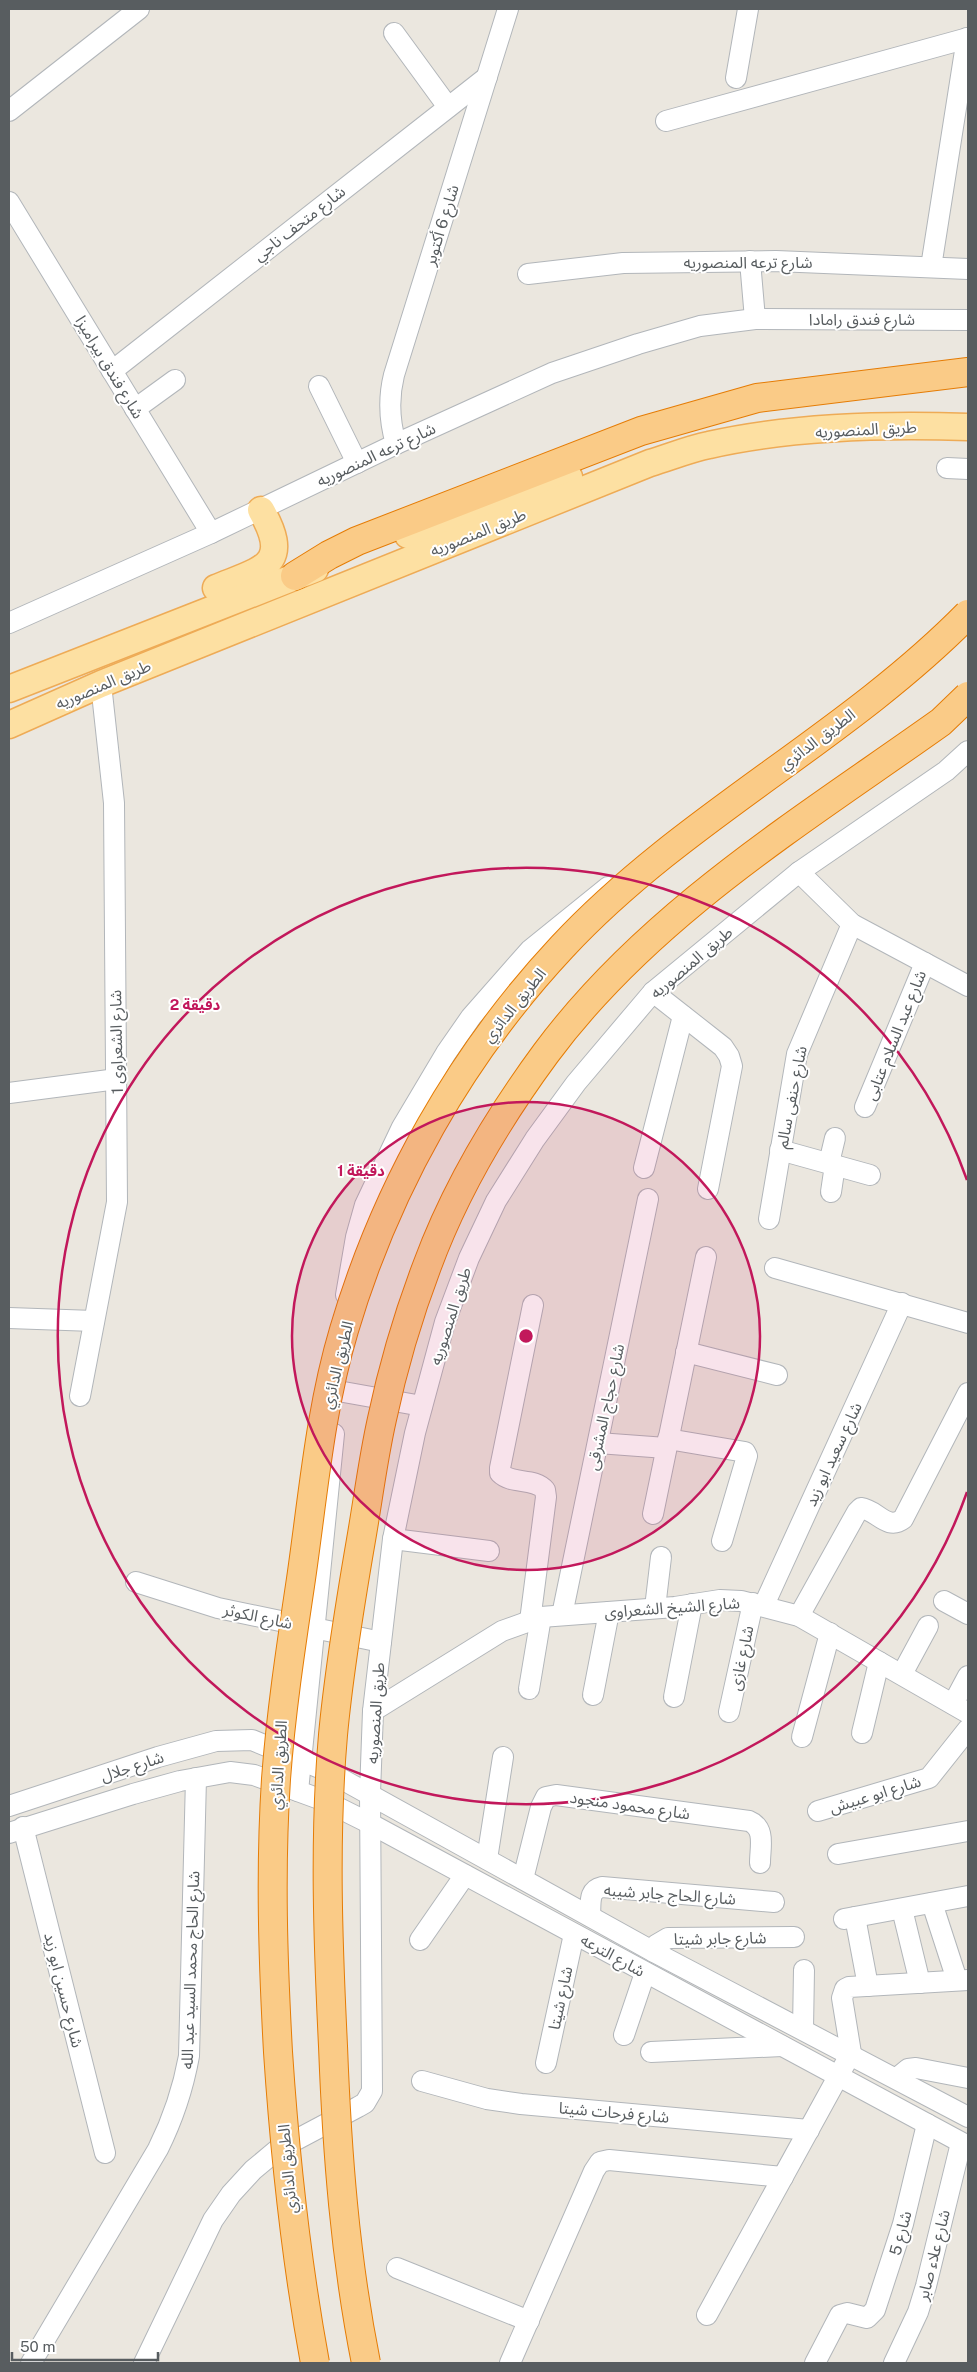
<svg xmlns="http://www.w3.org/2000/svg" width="977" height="2372" font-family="'Public Sans','Noto Sans Arabic',sans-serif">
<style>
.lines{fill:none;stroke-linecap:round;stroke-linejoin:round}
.minor-casing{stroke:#b2b6ba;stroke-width:22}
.major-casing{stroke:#eeab56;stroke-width:29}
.highway-casing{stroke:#e57c05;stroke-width:30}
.minor{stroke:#fff;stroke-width:20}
.major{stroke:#fde0a2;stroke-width:26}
.highway{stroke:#facb87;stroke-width:28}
.highway-bridge-casing{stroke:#e57c05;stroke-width:30;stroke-linecap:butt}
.highway-bridge{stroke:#facb87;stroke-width:28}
.ring{fill:none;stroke:#c2185b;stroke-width:2.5}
.labels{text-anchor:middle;stroke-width:4;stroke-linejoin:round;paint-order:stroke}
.street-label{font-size:16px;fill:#585d60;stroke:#fff}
.centre{fill:#c2185b;stroke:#fff;stroke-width:2.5}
.ring-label{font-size:15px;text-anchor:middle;font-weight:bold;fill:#c2185b;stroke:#fff;stroke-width:4;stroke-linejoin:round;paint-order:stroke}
</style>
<rect width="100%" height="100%" fill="#ebe7df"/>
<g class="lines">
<g class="minor-casing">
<g id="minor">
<path d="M394 33 448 107"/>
<path d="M736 78 748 9"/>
<path d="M9 111 139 9"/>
<path d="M666 121 968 38"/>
<path d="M9 202 211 533"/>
<path d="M750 261 755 319"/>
<path d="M931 267 967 38"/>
<path d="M528 274 623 263 776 261 968 269"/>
<path d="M112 371 487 77"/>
<path d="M319 386 357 463"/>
<path d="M135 409 175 380"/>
<path d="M396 444C389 420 388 399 394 375L508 9"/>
<path d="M947 468 968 469"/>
<path d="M9 623 211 533 396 444 552 373 638 344 700 326 755 319 968 320"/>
<path d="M799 872 852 924 968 986"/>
<path d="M653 992 723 1047 729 1056 732 1066 708 1189"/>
<path d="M9 1093 117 1079"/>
<path d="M865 1107 925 963"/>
<path d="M780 1150 870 1175"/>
<path d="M829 1163 835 1138"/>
<path d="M644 1168 683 1016"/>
<path d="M831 1192 835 1165"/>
<path d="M769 1219 797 1054 852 924"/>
<path d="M775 1268 968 1323"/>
<path d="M346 1295 356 1237 365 1205 402 1127 446 1053 471 1017 530 950 608 887"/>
<path d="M9 1318 94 1321"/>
<path d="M686 1352 777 1375"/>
<path d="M338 1391 422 1406"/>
<path d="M80 1396 117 1202 114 803 101 684"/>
<path d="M668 1439 745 1452 747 1456 722 1541"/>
<path d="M598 1443 666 1448"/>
<path d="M653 1514 706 1257"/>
<path d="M393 1539 489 1551"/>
<path d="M136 1582 218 1608 381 1642"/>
<path d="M944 1601 968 1614"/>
<path d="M764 1605 902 1303"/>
<path d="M655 1608 661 1557"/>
<path d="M562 1615 648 1199"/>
<path d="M799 1616 857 1512 861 1508C877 1510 887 1531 903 1519L968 1393"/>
<path d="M530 1621 546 1497 545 1490C534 1477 512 1485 500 1473V1468L533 1305"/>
<path d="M902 1674 928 1626"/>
<path d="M529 1689 541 1617"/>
<path d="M593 1695 609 1612"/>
<path d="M674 1697 692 1604"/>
<path d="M953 1704 968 1676"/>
<path d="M373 1711 502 1631 541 1617 675 1607 720 1600 741 1601 799 1616 968 1713"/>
<path d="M729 1712 753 1603"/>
<path d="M862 1733 879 1662"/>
<path d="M802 1737 830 1633"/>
<path d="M298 1791 334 1434"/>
<path d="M9 1806 158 1757 216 1741 252 1740 327 1771 654 1952 968 2117"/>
<path d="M818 1811 929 1778 968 1729"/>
<path d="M23 1827 105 2153"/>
<path d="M9 1833 133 1794 180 1781 230 1772 254 1775 325 1801 369 1823 968 2146"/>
<path d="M838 1854 968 1831"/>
<path d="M487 1859 503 1757"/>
<path d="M523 1879 541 1807 546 1797 556 1795 749 1821C766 1828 760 1847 760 1863"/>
<path d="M932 1903 957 1980"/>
<path d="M902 1909 920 1983"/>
<path d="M590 1916C591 1903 588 1890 602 1887L774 1902"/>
<path d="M855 1917 868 1986"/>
<path d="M844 1919 968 1896"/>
<path d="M420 1940 465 1875"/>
<path d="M654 1952 656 1945 668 1938 794 1937"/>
<path d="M803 2029 804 1970"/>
<path d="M624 2035 645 1973"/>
<path d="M651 2052 782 2046"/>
<path d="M546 2063 574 1934"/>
<path d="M897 2078 908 2069 916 2068 968 2078"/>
<path d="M422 2081 487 2099 521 2104 809 2130"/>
<path d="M397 2268 529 2321"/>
<path d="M707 2315 851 2053 842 1998 845 1989 849 1987 968 1980"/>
<path d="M31 2363 158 2149C173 2119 183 2089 189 2056L196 1778"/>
<path d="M144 2363 213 2220 231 2194 253 2170 277 2150 358 2107 365 2103 372 2091 370 1793 373 1711 393 1539 415 1433 445 1322 469 1258 496 1201 535 1139 576 1083 653 992 799 872 946 771 968 751"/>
<path d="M510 2363 594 2171 600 2162 609 2160 783 2177"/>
<path d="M815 2363 840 2315 847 2313 867 2318 875 2310 903 2224 927 2124"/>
<path d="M894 2363 918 2312 926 2286 961 2143"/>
</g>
</g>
<g class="major-casing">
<g id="major">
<path d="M408 535 569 477"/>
<path d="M216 588C262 569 293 566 261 510"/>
<path d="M9 689 315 569"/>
<path d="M9 725 101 684 650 463C670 457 689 449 709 445 793 426 883 424 968 427"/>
</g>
</g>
<g class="highway-casing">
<path id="highway" d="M295 576 329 555 357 541 641 431 757 398 968 372"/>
</g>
<use href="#minor" class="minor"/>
<use href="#major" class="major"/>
<use href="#highway" class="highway"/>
<g class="highway-bridge-casing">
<g id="highway-bridge">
<path d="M315 2363C296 2260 285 2157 278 2052 273 1961 270 1871 276 1779 281 1712 291 1646 301 1579 313 1496 320 1410 344 1330 386 1188 461 1055 562 947 682 818 845 739 968 614"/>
<path d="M366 2363C345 2258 337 2152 333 2046 328 1943 324 1838 333 1735 339 1670 350 1604 361 1540 368 1500 373 1459 382 1419 393 1367 408 1316 427 1266 455 1190 498 1118 546 1053 649 914 802 821 941 722L968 696"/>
</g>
</g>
<use href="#highway-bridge" class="highway-bridge"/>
</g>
<circle cx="526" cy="1336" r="234" fill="#c2185b" fill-opacity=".12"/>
<g class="ring">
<circle cx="526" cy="1336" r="234"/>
<path d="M967 1492A468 468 0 1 1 967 1180"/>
</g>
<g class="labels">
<g class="street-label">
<text transform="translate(299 223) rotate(-38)" y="6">شارع متحف ناجي</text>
<text transform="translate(441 225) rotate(-73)" y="6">شارع 6 أكتوبر</text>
<text x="748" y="268">شارع ترعه المنصوريه</text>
<text x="862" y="325">شارع فندق رامادا</text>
<text transform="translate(110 367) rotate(59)" y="6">شارع فندق بيراميزا</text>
<text transform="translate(866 429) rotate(-3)" y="6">طريق المنصوريه</text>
<text transform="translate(376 454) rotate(-25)" y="6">شارع ترعه المنصوريه</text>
<text transform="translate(478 532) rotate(-22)" y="6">طريق المنصوريه</text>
<text transform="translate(103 684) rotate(-23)" y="6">طريق المنصوريه</text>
<text transform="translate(817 739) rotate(-37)" y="6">الطريق الدائري</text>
<text transform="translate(691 962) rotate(-40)" y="6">طريق المنصوريه</text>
<text transform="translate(514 1005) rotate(-51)" y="6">الطريق الدائري</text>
<text transform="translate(895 1035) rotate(-68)" y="6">شارع عبد السلام عتابى</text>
<text transform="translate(116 1042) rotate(-91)" y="6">شارع الشعراوى 1</text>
<text transform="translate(791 1097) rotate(-79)" y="6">شارع حنفى سالم</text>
<text transform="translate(450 1316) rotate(-72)" y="6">طريق المنصوريه</text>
<text transform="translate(337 1365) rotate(-76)" y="6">الطريق الدائري</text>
<text transform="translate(605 1407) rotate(-78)" y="6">شارع حجاج المشرقى</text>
<text transform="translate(833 1454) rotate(-65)" y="6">شارع سعيد ابو زيد</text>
<text transform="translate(672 1607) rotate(-4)" y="6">شارع الشيخ الشعراوى</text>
<text transform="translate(258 1616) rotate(12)" y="6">شارع الكوثر</text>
<text transform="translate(741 1658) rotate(-78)" y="6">شارع غازى</text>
<text transform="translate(375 1713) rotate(-86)" y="6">طريق المنصوريه</text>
<text transform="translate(278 1765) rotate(-86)" y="6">الطريق الدائري</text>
<text transform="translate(132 1766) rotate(-18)" y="6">شارع جلال</text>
<text transform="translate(875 1794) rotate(-17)" y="6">شارع ابو عبيش</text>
<text transform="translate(630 1805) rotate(8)" y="6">شارع محمود منجود</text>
<text transform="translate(670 1894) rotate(4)" y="6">شارع الحاج جابر شيبه</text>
<text transform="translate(720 1938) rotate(-1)" y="6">شارع جابر شيتا</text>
<text transform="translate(613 1955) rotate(29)" y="6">شارع الترعه</text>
<text transform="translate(190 1970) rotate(-88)" y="6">شارع الحاج محمد السيد عبد الله</text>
<text transform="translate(64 1990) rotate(76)" y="6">شارع حسين ابو زيد</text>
<text transform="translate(560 1998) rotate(-78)" y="6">شارع شيتا</text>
<text transform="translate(614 2112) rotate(5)" y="6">شارع فرحات شيتا</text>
<text transform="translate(287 2169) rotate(-95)" y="6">الطريق الدائري</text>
<text transform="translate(900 2233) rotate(-75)" y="6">شارع 5</text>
<text transform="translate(933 2255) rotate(-76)" y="6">شارع علاء صابر</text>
</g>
</g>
<circle cx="526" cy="1336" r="8" class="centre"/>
<g class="ring-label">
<text x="195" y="1010">2 دقيقة</text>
<text x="361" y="1176">1 دقيقة</text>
</g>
<rect width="977" height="2372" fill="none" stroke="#585d60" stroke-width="20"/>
<path d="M12 2352v8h146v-8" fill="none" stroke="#585d60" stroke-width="2.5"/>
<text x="20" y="2352" font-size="15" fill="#585d60" stroke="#ffffff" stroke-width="4" paint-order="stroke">50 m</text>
</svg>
